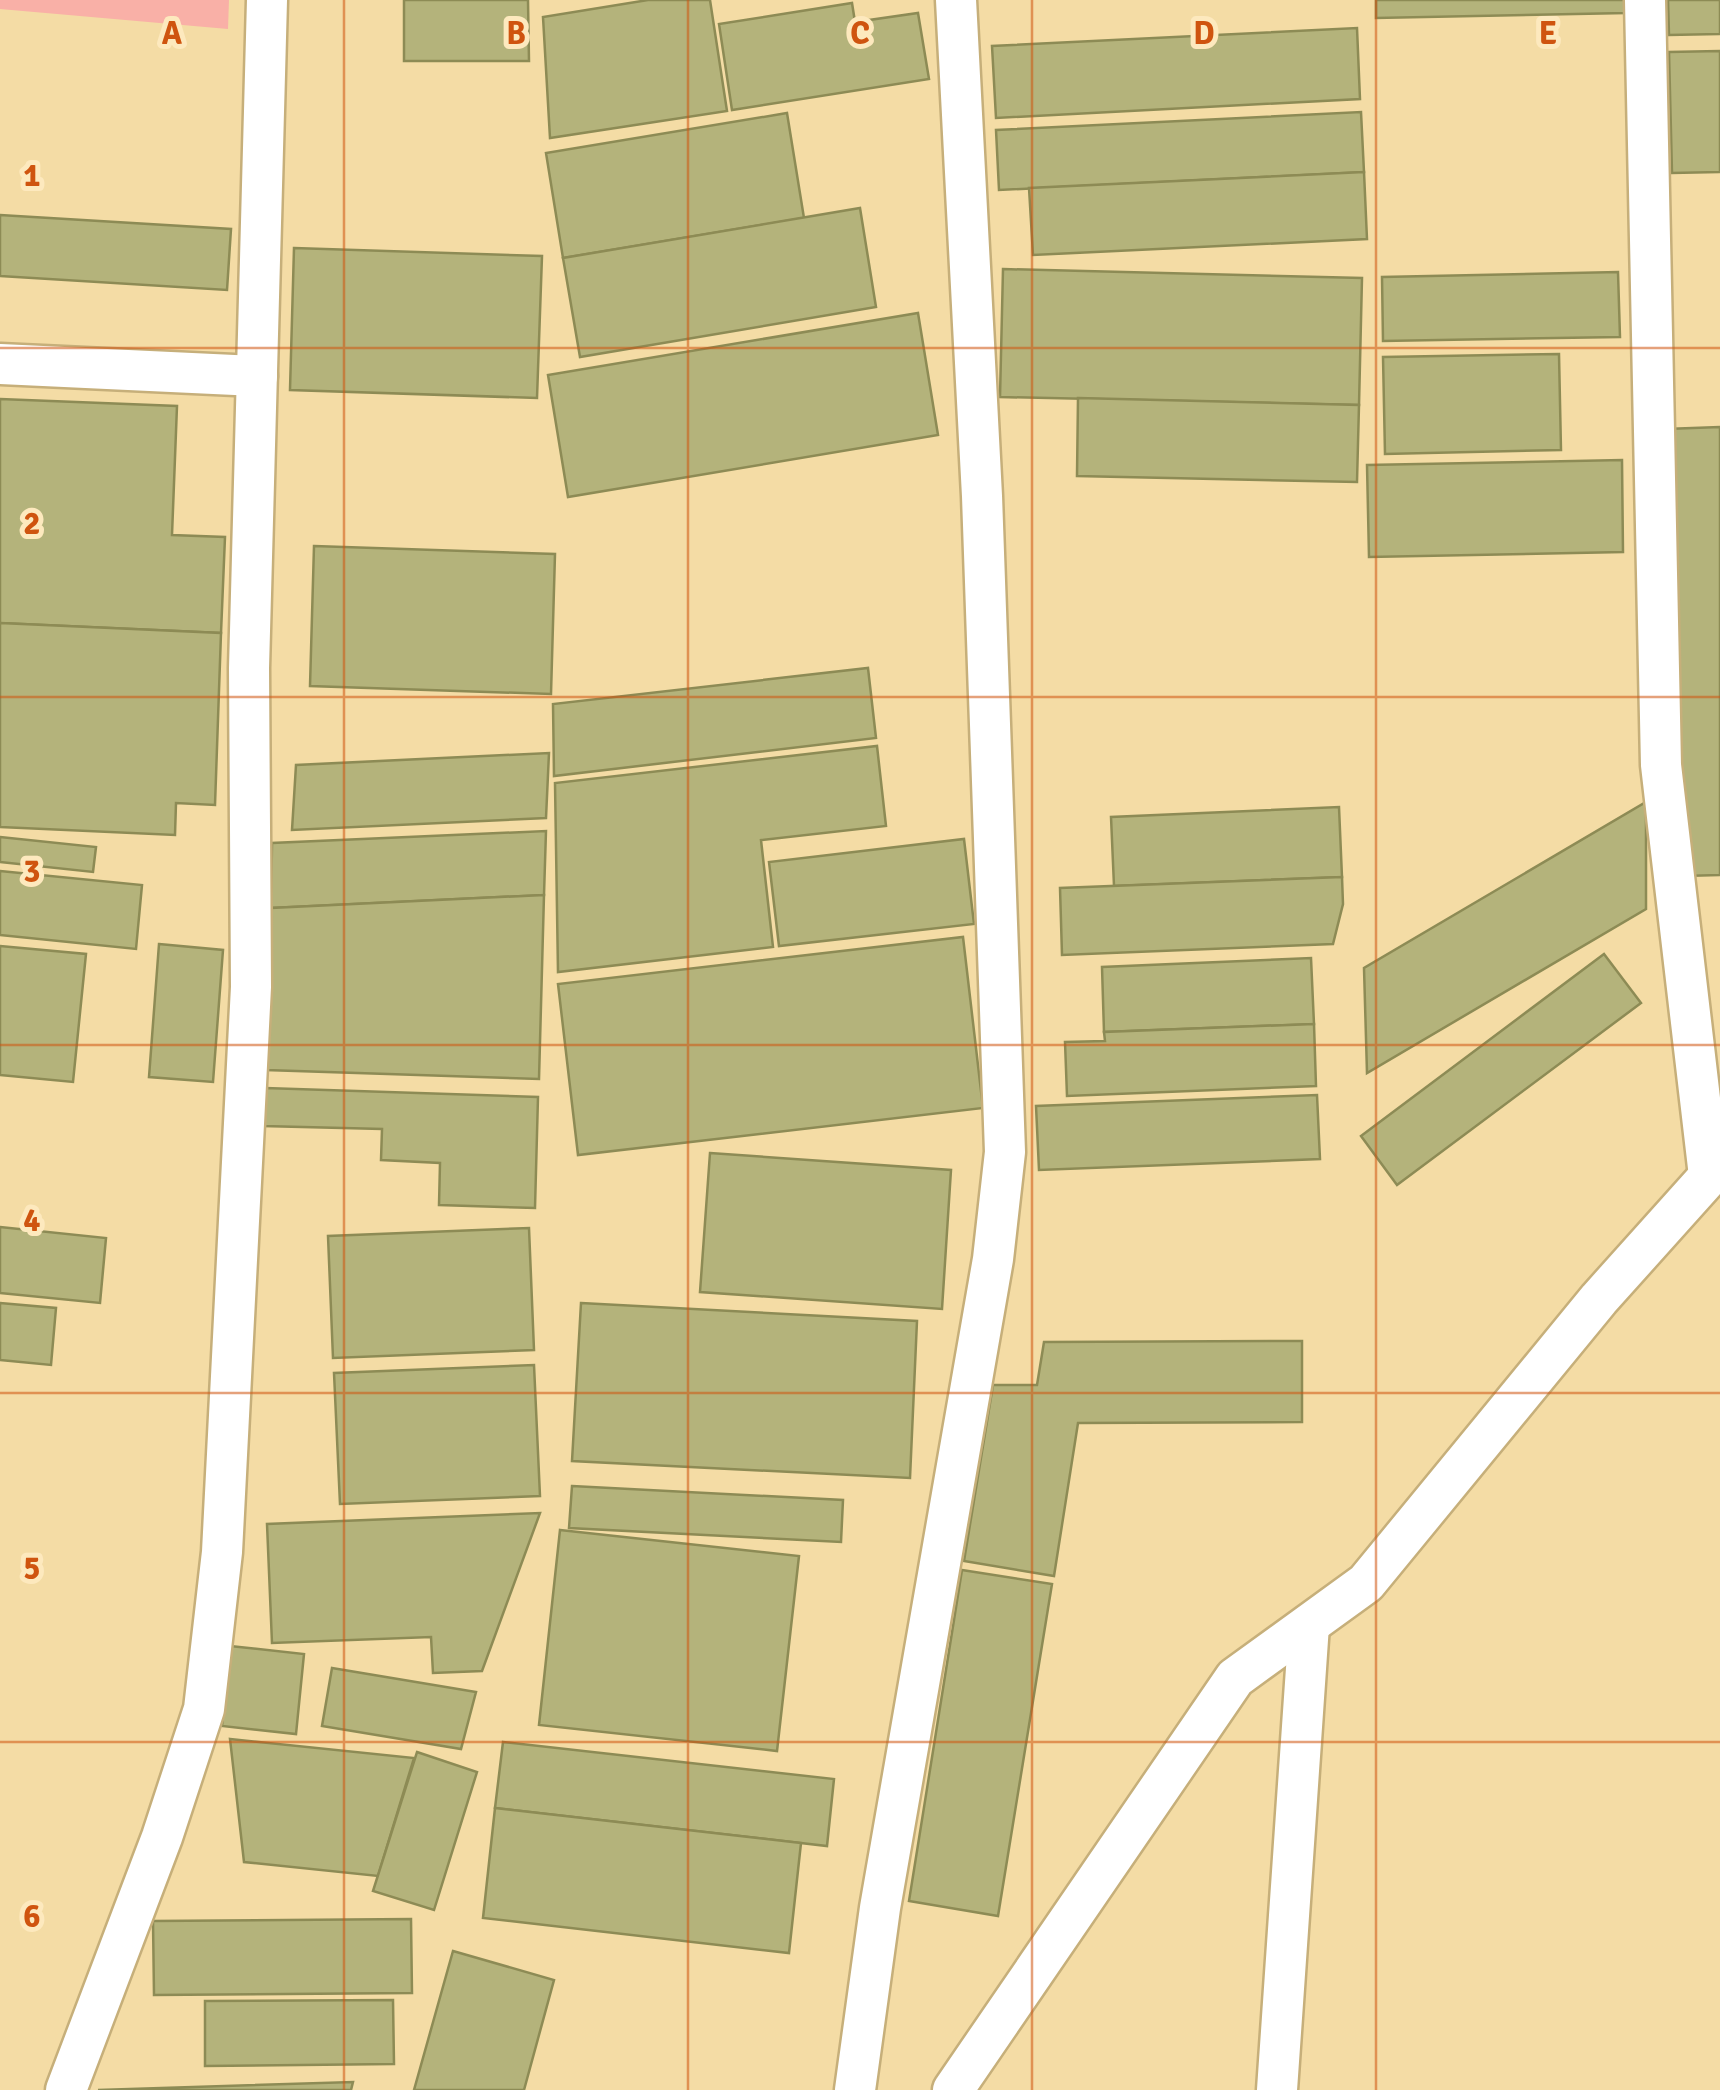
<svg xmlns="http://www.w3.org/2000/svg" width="1720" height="2090" font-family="Signika,sans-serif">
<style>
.green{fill:#f9b0a7}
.building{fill:#b4b37b;stroke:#8d8b55;stroke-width:2.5}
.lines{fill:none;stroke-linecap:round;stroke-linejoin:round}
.minor-casing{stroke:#c6af7a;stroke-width:45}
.minor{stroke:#fff;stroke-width:40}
.grid{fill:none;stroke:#cf540f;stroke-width:2.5;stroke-opacity:0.55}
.grid-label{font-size:32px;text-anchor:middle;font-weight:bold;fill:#cf540f;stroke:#fde9be;stroke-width:10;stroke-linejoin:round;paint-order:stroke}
</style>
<rect width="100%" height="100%" fill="#f4dca5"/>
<path class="green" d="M0 0H229L228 29 0 9Z"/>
<g class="building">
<path d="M404 0H528L529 61H404Z"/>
<path d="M648 0H710L727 111 550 138 543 17Z"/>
<path d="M1376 0H1625L1626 13 1376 18Z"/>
<path d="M1668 0H1720V34L1669 35Z"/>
<path d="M852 3 855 22 918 13 929 79 732 110 719 24Z"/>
<path d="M1357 28 1360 99 996 118 992 46Z"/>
<path d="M1720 51V172L1672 173 1669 52Z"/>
<path d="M1361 112 1364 172 999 190 996 130Z"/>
<path d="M787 113 804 218 563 258 546 153Z"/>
<path d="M1364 172 1367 239 1033 255 1029 188Z"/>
<path d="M860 208 876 307 580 357 563 258Z"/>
<path d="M0 215 231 229 227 290 0 276Z"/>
<path d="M294 248 542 256 537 398 290 390Z"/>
<path d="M1003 269 1362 278 1359 405 1000 397Z"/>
<path d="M1618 272 1620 337 1383 341 1382 277Z"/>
<path d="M918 313 938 435 568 497 548 375Z"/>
<path d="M1559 354 1561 450 1385 454 1383 357Z"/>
<path d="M1078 398 1359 405 1357 482 1077 476Z"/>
<path d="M0 399 177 406 172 535 225 537 221 633 0 623Z"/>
<path d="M1720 427V875L1684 876 1666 429Z"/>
<path d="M1622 460 1623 552 1369 557 1367 465Z"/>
<path d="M314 546 555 554 551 694 310 686Z"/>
<path d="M0 623 221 633 215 805 176 803 175 835 0 827Z"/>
<path d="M868 668 876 738 554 776 553 704Z"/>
<path d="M877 746 886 826 761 840 773 947 558 972 555 783Z"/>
<path d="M549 753 546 818 292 830 296 765Z"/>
<path d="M1646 802V909L1367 1073 1364 968Z"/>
<path d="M1339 807 1342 877 1114 886 1111 817Z"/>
<path d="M546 831 544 895 271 908 272 843Z"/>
<path d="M0 837 96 847 93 872 0 862Z"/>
<path d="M964 839 974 924 779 946 769 862Z"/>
<path d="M0 871 142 885 136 949 0 935Z"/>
<path d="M1342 877 1343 904 1333 944 1062 955 1060 888Z"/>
<path d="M544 895 539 1079 266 1070 271 908Z"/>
<path d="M963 937 983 1108 578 1155 558 984Z"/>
<path d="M159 944 223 950 213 1082 149 1077Z"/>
<path d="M0 946 86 954 73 1082 0 1075Z"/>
<path d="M1604 954 1641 1003 1397 1185 1361 1136Z"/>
<path d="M1311 958 1314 1024 1104 1032 1102 967Z"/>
<path d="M1314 1024 1316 1086 1067 1096 1065 1042 1105 1041 1104 1032Z"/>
<path d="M265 1088 538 1097 535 1208 439 1205 440 1163 381 1160 382 1129 263 1126Z"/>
<path d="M1317 1095 1320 1159 1039 1170 1036 1106Z"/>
<path d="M710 1153 951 1170 942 1309 700 1292Z"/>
<path d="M0 1227 106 1238 100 1303 0 1293Z"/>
<path d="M529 1228 534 1350 333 1358 328 1236Z"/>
<path d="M0 1303 56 1308 51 1365 0 1360Z"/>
<path d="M581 1303 917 1321 910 1478 572 1461Z"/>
<path d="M1302 1341V1422L1078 1423 1054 1576 964 1561 993 1385H1037L1044 1342Z"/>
<path d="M534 1365 540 1496 340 1504 334 1373Z"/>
<path d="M572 1486 843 1500 841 1542 569 1528Z"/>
<path d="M540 1513 482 1671 433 1673 431 1637 272 1643 267 1524Z"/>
<path d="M560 1530 799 1556 777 1751 539 1725Z"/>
<path d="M962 1570 1052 1584 998 1916 909 1901Z"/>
<path d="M230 1646 304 1654 296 1734 222 1726Z"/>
<path d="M332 1668 476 1692 461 1749 322 1726Z"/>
<path d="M230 1739 414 1758 378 1876 244 1862Z"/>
<path d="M503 1742 834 1779 827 1846 495 1808Z"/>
<path d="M417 1752 477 1772 434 1910 373 1891Z"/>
<path d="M495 1808 801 1843 789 1953 483 1918Z"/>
<path d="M411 1919 412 1993 154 1995 153 1921Z"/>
<path d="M453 1951 554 1980 524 2090H414Z"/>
<path d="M393 2000 394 2064 205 2066V2001Z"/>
<path d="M353 2082 351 2090H98Z"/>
</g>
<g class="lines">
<g class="minor-casing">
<g id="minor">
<path d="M1645 0 1661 765 1709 1176"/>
<path d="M0 364 257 376"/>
<path d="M66 2090 162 1837 204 1709 222 1552 251 987 249 668 267 0"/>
<path d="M855 2090 880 1908 993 1259 1005 1152 982 496 956 0"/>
<path d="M953 2090 1235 1678 1366 1583 1599 1299 1720 1164"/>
<path d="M1277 2090 1309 1625"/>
</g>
</g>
<use href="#minor" class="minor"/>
</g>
<path class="grid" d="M344 0V2090M688 0V2090M1032 0V2090M1376 0V2090M0 348H1720M0 697H1720M0 1045H1720M0 1393H1720M0 1742H1720"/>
<g class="grid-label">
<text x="172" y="44">A</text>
<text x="516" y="44">B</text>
<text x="860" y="44">C</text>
<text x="1204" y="44">D</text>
<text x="1548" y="44">E</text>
<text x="32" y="186">1</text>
<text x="32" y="534">2</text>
<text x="32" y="882">3</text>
<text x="32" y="1231">4</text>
<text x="32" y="1579">5</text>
<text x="32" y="1927">6</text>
</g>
</svg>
